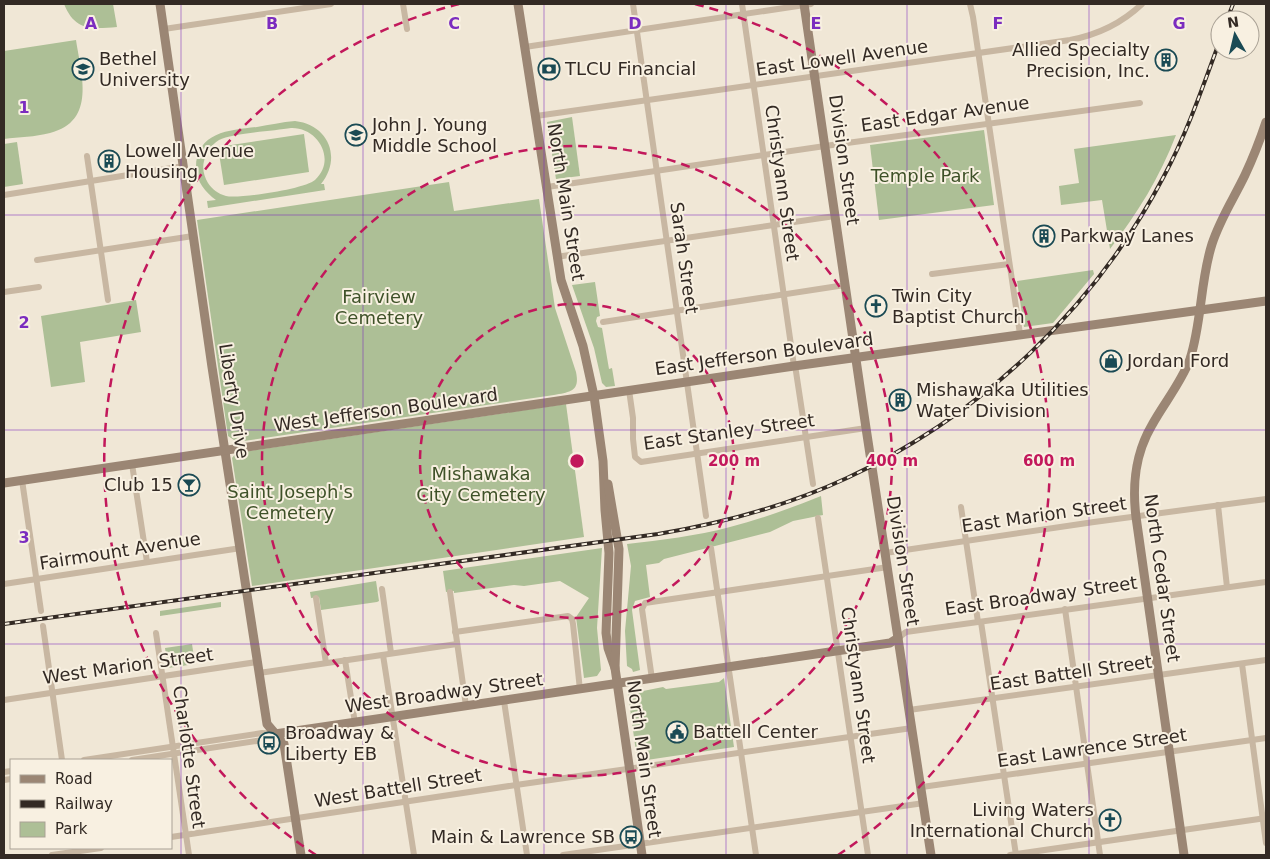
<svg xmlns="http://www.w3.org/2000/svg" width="1270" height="859" font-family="'DejaVu Sans',sans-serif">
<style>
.green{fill:#adbf96;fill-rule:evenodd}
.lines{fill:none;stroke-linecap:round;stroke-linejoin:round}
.street{stroke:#c8b7a2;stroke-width:6}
.secondary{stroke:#9b8674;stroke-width:9}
.rail-casing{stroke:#332a24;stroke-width:4}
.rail{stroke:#f8f0e1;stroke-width:2;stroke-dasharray:5.5;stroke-linecap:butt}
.grid{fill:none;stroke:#7b2cbf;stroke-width:1;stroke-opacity:0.55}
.ring{fill:none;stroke:#c2185b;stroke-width:2.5;stroke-dasharray:9 6}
.labels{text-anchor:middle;stroke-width:4;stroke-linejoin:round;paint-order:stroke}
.poi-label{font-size:18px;fill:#332a24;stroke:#f8f0e1;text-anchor:start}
.street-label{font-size:18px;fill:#332a24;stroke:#f8f0e1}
.park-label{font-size:18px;fill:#3e5128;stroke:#f8f0e1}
.grid-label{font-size:16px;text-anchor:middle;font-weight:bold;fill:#7b2cbf;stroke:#f8f0e1;stroke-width:4;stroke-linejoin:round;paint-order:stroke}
.centre{fill:#c2185b;stroke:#f8f0e1;stroke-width:2.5}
.ring-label{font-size:15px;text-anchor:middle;font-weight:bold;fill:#c2185b;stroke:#f8f0e1;stroke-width:4;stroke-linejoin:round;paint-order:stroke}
</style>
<rect width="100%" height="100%" fill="#f0e7d6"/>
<g class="green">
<path d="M64 4H113L117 27C91 29 75 31 64 4Z"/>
<path d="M76 40C81 74 97 121 50 133 35 137 19 137 4 139V51Z"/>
<path d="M572 117 580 176 556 179 547 122Z"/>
<path d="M295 121C329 125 342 158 321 184H324L325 190 208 208 207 201 216 200C205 192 197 182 196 168 196 132 230 130 257 127 269 125 282 122 295 121ZM291 128C318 127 337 160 315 180 305 189 239 199 226 196 218 194 212 189 208 183 204 176 202 169 204 161 206 152 211 145 219 140 232 133 274 131 291 128Z"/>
<path d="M984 130 994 205 879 220 870 145Z"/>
<path d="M304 134 309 172 224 185 218 147Z"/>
<path d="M1176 135C1160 177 1137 214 1110 249L1102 200 1061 205 1059 186 1079 183 1074 149Z"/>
<path d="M17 142 23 184 4 187V144Z"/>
<path d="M449 182 454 211 539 199 555 308 576 372C580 391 571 392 554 395L237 442 228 436 197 220Z"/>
<path d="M1093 270 1094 274 1053 323 1024 327 1017 281Z"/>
<path d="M595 282 600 316 597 317 596 321 598 327 602 328 609 369 612 368 615 386 606 387 602 383 594 348 572 285Z"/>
<path d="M136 300 141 332 80 342 85 382 51 387 41 316Z"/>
<path d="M566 404 584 537 252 586 232 458 236 453Z"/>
<path d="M821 496 823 515 793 521 770 532 664 559 659 563 646 565 650 597 635 601 632 610 640 670 633 672 632 669 627 666 625 631 631 566 627 544C661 540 696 536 730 527 761 519 791 508 821 496Z"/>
<path d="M602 548 597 628 601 670 597 676 584 678 576 617 589 598 560 581 524 586 514 585 454 593V591L446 592 443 571Z"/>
<path d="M376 581 379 601 377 602 321 610 319 597 311 598 310 592Z"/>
<path d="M221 602V607L160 616V611Z"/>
<path d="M192 644 195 664 168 668 165 648Z"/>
<path d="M724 678 734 747 640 761 637 759 628 694 663 687 666 689 719 682Z"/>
</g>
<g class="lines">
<g class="street">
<path d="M403 4 407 29"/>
<path d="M633 4 706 516"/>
<path d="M742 4 794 366"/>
<path d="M970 4 973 17 1020 334"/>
<path d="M164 29 331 4"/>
<path d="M525 47 811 4"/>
<path d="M536 116 1070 40C1097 35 1122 23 1142 4"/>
<path d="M87 156 108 300"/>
<path d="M547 187 825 146 1140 103"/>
<path d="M4 195 184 166"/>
<path d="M556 257 835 216"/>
<path d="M37 260 193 236"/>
<path d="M932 274 1009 264"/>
<path d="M4 292 39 287"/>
<path d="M603 322 845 285"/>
<path d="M795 365 813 484"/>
<path d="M629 390 633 418V439L635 457 641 462 866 428"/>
<path d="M132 464 147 562"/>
<path d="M22 480 41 611"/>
<path d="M1218 505 1227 587"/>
<path d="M961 507 978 622"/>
<path d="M818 518 868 855"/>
<path d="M711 548 756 855"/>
<path d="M885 553 1094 522 1266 499"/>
<path d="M4 584 241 548"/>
<path d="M382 589 391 653"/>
<path d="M450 592 466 706"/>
<path d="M316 598 326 663"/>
<path d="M1065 609 1100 855"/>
<path d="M981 622 1016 855"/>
<path d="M43 626 62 760"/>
<path d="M455 632 568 616 572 619 573 624 580 690"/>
<path d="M156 633 189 855"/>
<path d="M898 638 906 632 1266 582"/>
<path d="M383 655 414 855"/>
<path d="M345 660 355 723"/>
<path d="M1242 664 1266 843"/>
<path d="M259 673 457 644"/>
<path d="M652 679 642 609 645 603 888 567"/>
<path d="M4 700 257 662"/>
<path d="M504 701 527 855"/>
<path d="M909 710 1266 660"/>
<path d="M84 760 262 733 275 734"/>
<path d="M132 760 263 740 274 735"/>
<path d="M4 772 11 771"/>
<path d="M4 780 11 779"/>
<path d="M922 787 1266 738"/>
<path d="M171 837 516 785 912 728"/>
<path d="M52 855 101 848"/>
<path d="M563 855 924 803"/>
<path d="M1010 855 1266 818"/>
</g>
<g class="secondary">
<path d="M160 4 212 367 267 724 284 744 301 855"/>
<path d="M518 4 561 280 583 346 594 396 603 461 605 510 609 553 606 633 608 648 615 668"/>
<path d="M804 4 866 428 931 855"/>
<path d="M4 483 794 366 1266 301"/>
<path d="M608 484 619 549 615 668 642 855"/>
<path d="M275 734 890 643 898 638"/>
<path d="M1184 855 1136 517C1132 484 1135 454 1152 425 1164 403 1181 383 1190 359 1202 322 1200 281 1212 244 1220 219 1234 198 1245 175 1253 158 1260 140 1266 122"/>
</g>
<g class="rail-casing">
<g id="rail">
<path d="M1227 20 1233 4"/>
<path d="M4 624 658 534C723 523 787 506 847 478 982 415 1095 308 1164 176 1187 133 1203 86 1220 40"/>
</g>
</g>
<use href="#rail" class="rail"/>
</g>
<path class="grid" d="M181 4V855M363 4V855M544 4V855M726 4V855M907 4V855M1089 4V855M4 215H1266M4 430H1266M4 644H1266"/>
<g class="ring">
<circle cx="577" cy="461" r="157"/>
<circle cx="577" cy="461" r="315"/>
<path d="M316 855A472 472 0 0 1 459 4M695 4A472 472 0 0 1 838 855"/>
</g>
<defs>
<g id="building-ring" transform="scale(1.125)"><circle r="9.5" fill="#f8f0e1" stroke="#1a4a54" stroke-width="1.5"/><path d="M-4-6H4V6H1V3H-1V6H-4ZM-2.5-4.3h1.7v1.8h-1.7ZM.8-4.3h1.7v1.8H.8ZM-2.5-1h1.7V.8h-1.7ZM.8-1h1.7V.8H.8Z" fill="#1a4a54"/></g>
<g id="university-ring" transform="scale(1.125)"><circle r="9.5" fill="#f8f0e1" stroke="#1a4a54" stroke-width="1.5"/><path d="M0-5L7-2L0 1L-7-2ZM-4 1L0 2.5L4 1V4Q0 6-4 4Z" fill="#1a4a54"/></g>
<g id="bank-ring" transform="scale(1.125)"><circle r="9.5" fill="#f8f0e1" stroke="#1a4a54" stroke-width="1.5"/><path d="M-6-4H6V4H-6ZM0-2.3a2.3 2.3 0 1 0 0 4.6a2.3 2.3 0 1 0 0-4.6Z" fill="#1a4a54"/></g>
<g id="school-ring" transform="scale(1.125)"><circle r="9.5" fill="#f8f0e1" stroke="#1a4a54" stroke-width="1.5"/><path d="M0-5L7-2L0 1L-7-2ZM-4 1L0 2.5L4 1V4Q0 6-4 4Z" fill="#1a4a54"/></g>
<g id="church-ring" transform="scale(1.125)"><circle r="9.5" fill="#f8f0e1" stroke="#1a4a54" stroke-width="1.5"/><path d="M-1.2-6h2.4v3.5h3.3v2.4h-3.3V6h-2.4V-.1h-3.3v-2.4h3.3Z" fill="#1a4a54"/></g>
<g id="shop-ring" transform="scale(1.125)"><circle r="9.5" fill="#f8f0e1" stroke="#1a4a54" stroke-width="1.5"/><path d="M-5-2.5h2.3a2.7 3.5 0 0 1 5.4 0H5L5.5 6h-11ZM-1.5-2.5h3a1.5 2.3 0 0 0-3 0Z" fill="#1a4a54"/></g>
<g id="bar-ring" transform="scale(1.125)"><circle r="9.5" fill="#f8f0e1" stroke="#1a4a54" stroke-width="1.5"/><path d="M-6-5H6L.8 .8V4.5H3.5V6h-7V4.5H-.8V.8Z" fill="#1a4a54"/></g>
<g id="civic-ring" transform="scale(1.125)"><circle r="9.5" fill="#f8f0e1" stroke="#1a4a54" stroke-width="1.5"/><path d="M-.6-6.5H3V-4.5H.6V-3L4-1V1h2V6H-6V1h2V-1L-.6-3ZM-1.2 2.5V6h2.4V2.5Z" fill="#1a4a54"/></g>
<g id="bus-ring" transform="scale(1.125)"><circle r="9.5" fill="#f8f0e1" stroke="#1a4a54" stroke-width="1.5"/><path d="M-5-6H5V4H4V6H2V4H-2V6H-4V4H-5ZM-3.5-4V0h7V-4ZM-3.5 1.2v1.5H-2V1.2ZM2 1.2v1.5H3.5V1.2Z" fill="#1a4a54"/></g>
</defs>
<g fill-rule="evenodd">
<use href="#building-ring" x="1166" y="60"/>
<use href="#university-ring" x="83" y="69"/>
<use href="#bank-ring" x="549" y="69"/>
<use href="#school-ring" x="356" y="135"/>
<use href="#building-ring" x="109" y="161"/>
<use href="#building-ring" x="1044" y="236"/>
<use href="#church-ring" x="876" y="306"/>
<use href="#shop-ring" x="1111" y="361"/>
<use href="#building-ring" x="900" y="400"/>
<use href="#bar-ring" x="189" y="485"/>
<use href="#civic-ring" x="677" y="732"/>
<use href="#bus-ring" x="269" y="743"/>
<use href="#church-ring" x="1110" y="820"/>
<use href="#bus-ring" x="631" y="837"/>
</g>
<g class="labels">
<g class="poi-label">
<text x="1150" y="56" text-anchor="end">Allied Specialty<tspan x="1150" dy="21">Precision, Inc.</tspan></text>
<text x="99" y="65">Bethel<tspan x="99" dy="21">University</tspan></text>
<text x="565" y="75">TLCU Financial</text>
<text x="372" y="131">John J. Young<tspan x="372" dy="21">Middle School</tspan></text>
<text x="125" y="157">Lowell Avenue<tspan x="125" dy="21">Housing</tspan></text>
<text x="1060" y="242">Parkway Lanes</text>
<text x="892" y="302">Twin City<tspan x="892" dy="21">Baptist Church</tspan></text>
<text x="1127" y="367">Jordan Ford</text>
<text x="916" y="396">Mishawaka Utilities<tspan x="916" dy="21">Water Division</tspan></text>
<text x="173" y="491" text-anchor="end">Club 15</text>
<text x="693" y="738">Battell Center</text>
<text x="285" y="739">Broadway &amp;<tspan x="285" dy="21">Liberty EB</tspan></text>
<text x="1094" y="816" text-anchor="end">Living Waters<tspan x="1094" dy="21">International Church</tspan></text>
<text x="615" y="843" text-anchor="end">Main &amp; Lawrence SB</text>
</g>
<g class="street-label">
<text transform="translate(842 58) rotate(-8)" y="6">East Lowell Avenue</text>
<text transform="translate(945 114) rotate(-8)" y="6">East Edgar Avenue</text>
<text transform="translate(844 160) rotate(82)" y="6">Division Street</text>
<text transform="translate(782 183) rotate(82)" y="6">Christyann Street</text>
<text transform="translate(566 202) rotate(81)" y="6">North Main Street</text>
<text transform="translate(684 258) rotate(82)" y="6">Sarah Street</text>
<text transform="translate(764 354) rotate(-8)" y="6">East Jefferson Boulevard</text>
<text transform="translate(234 401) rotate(81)" y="6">Liberty Drive</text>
<text transform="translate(386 410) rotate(-8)" y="6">West Jefferson Boulevard</text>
<text transform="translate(729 432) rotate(-8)" y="6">East Stanley Street</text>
<text transform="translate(1044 515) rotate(-8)" y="6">East Marion Street</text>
<text transform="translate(120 551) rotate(-9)" y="6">Fairmount Avenue</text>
<text transform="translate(903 561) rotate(81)" y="6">Division Street</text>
<text transform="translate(1162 578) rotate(82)" y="6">North Cedar Street</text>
<text transform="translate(1041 596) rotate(-8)" y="6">East Broadway Street</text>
<text transform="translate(128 666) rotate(-8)" y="6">West Marion Street</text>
<text transform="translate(1071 673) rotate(-8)" y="6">East Battell Street</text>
<text transform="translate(858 685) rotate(82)" y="6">Christyann Street</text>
<text transform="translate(444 693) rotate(-8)" y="6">West Broadway Street</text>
<text transform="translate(1092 748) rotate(-8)" y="6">East Lawrence Street</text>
<text transform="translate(189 757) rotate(82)" y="6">Charlotte Street</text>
<text transform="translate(644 759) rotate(82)" y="6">North Main Street</text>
<text transform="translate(398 788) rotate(-9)" y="6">West Battell Street</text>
</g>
<g class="park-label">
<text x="925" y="182">Temple Park</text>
<text x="379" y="303">Fairview<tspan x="379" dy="21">Cemetery</tspan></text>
<text x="481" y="480">Mishawaka<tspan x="481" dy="21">City Cemetery</tspan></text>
<text x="290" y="498">Saint Joseph's<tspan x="290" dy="21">Cemetery</tspan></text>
</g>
</g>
<g class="grid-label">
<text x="91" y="29">A</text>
<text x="272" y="29">B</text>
<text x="454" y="29">C</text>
<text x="635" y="29">D</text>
<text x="816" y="29">E</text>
<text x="998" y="29">F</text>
<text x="1179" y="29">G</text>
<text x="24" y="113">1</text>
<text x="24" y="328">2</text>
<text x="24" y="543">3</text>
</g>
<circle cx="577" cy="461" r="8" class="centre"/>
<g class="ring-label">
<text x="734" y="466">200 m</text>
<text x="892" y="466">400 m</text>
<text x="1049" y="466">600 m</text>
</g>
<rect width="1270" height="859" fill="none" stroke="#332a24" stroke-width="10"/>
<rect x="10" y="759" width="162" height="90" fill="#f8f0e1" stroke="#a9a195"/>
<rect x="20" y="775" width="25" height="8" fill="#9b8674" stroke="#a9a195"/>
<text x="55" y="784" font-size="15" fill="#332a24">Road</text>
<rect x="20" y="800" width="25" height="8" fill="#332a24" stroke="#a9a195"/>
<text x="55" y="809" font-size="15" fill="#332a24">Railway</text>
<rect x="20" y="822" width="25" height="15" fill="#adbf96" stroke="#a9a195"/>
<text x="55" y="834" font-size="15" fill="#332a24">Park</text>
<g transform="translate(1235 35) rotate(352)"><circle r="24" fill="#f8f0e1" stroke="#a9a195"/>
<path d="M0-4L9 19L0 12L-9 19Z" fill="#1a4a54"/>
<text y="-8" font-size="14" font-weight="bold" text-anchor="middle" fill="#332a24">N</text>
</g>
</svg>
